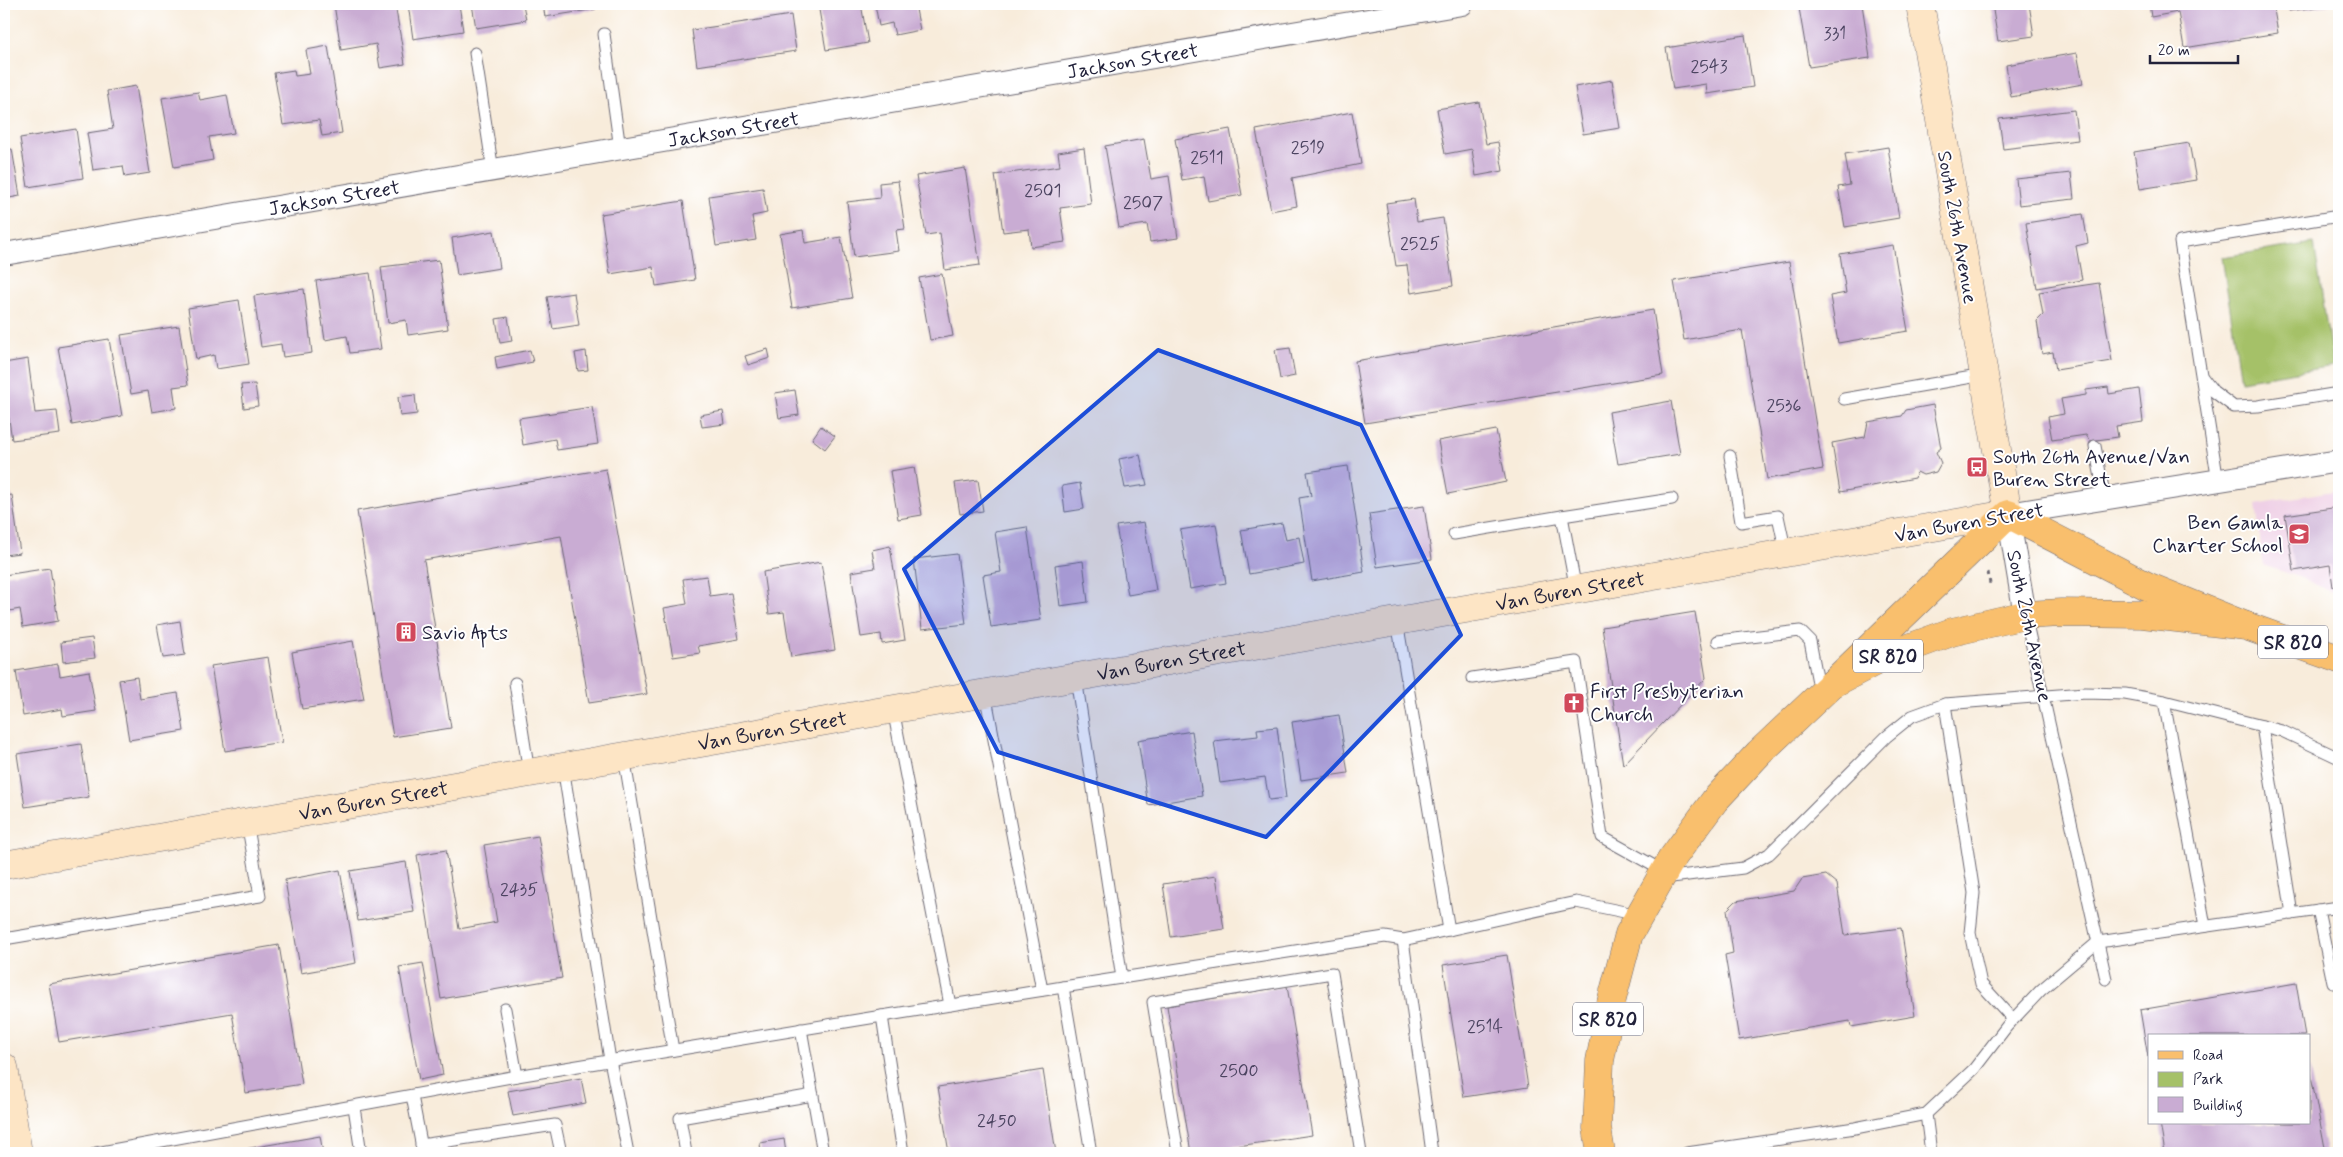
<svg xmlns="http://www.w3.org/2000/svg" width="2343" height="1157" font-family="Mynerve,sans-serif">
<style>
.built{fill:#efd0e6}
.green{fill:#a5c168;stroke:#647252}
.building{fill:#c9acd3}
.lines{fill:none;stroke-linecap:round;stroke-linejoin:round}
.lane-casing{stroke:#6d6973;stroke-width:13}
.street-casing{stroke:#6d6973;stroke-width:24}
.secondary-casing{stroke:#6d6973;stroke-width:29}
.primary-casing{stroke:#6d6973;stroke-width:29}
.highway-casing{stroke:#6d6973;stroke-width:29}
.path{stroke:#6d6973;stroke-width:3;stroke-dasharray:4 4;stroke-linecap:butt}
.lane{stroke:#fff;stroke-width:11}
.street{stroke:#fff;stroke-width:22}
.secondary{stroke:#fde5c5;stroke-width:28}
.primary{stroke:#f9bf6d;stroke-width:28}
.highway{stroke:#f9bf6d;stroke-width:28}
.marked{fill:#1d4ed8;fill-opacity:0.2;stroke:#1d4ed8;stroke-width:4;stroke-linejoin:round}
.labels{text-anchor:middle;stroke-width:4;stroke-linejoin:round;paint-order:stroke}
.number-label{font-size:18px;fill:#4c4461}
.shield{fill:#fff;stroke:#646476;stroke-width:1}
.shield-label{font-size:19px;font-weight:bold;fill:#22223b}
.street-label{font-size:20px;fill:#22223b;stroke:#fff}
.poi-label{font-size:20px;fill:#22223b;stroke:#fff;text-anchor:start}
</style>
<rect width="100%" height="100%" fill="#fff"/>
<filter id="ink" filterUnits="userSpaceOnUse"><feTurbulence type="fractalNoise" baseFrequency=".02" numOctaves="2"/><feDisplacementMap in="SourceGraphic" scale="10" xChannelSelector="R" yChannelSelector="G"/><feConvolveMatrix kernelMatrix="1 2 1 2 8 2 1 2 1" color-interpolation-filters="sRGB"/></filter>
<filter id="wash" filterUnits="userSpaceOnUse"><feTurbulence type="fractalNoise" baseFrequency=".0096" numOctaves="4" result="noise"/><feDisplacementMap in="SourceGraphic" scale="20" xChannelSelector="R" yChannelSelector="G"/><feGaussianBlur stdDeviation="1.12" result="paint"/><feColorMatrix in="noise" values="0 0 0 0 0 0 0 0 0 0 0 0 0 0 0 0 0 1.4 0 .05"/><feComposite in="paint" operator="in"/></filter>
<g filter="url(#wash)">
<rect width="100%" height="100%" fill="#f8ecdb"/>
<path class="built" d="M2339 490V595L2299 577 2263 565 2256 504Z"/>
<path class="green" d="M2314 243 2333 366 2241 381 2222 257Z"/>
<g id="blocks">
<g class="building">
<path d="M334 4H395L405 64 380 68 376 44 341 50Z"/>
<path d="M408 4H459L463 31 413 39Z"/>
<path d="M472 4H523L526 20 476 28Z"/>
<path d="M543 4H595L596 9 545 17Z"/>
<path d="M818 4H861L868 43 826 50Z"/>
<path d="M875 4H915L920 30 895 35 892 23 879 26Z"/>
<path d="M1826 4H1862L1870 58 1809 67 1799 8Z"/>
<path d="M1992 4H2029L2034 36 1998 41Z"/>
<path d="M2149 4H2273L2278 33 2184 48 2178 12 2151 17Z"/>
<path d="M2287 4H2328L2329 5 2289 11Z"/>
<path d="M791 15 796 51 697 66 692 30Z"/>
<path d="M1745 35 1753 87 1707 94 1706 84 1673 89 1666 48Z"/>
<path d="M328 46 342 133 322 136 319 120 283 125 274 73 294 70 295 76 310 74 306 50Z"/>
<path d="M2077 53 2083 84 2011 97 2006 65Z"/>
<path d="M1612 80 1620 128 1583 134 1575 87Z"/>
<path d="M136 86 150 173 125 177 123 166 93 170 87 133 113 129 107 91Z"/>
<path d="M198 92 200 100 227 95 234 133 209 137 213 160 174 167 162 98Z"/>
<path d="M1479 102 1486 144 1498 142 1503 171 1476 176 1472 149 1445 154 1437 109Z"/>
<path d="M2074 110 2078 140 2003 149 1999 119Z"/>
<path d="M1352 112 1361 164 1292 178 1297 206 1271 211 1256 130Z"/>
<path d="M76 129 83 178 28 187 20 138Z"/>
<path d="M1230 129 1242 195 1208 201 1204 176 1182 180 1175 139Z"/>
<path d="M1144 139 1151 179 1169 176 1178 238 1150 242 1147 224 1119 228 1105 146Z"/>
<path d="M2189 143 2196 180 2140 189 2134 152Z"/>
<path d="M1888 147 1899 218 1845 227 1838 187 1850 185 1845 154Z"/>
<path d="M1084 148 1091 204 1060 208 1065 242 1031 247 1029 229 1003 232 995 175 1060 166 1058 152Z"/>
<path d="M12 149 20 196 4 199V150Z"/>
<path d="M965 168 980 265 945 270 940 233 926 235 916 176Z"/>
<path d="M2071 173 2074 199 2019 205 2016 179Z"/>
<path d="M898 181 905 229 896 230 899 251 854 257 847 202 880 198 879 183Z"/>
<path d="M763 188 767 213 752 216 756 240 716 246 709 196Z"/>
<path d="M1414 199 1417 222 1443 218 1453 286 1411 293 1407 265 1396 266 1386 203Z"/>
<path d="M683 201 695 280 656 286 653 267 610 274 601 214Z"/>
<path d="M2083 214 2088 243 2076 246 2082 280 2037 288 2026 223Z"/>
<path d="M803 230 805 243 841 237 852 298 792 308 780 234Z"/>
<path d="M494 231 500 268 457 275 452 238Z"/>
<path d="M1893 245 1908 331 1838 343 1830 296 1846 293 1840 254Z"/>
<path d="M439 260 448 329 408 335 406 320 388 323 381 267Z"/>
<path d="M1789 262 1823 469 1767 479 1742 330 1684 340 1674 281Z"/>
<path d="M370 273 381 349 350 353 347 336 325 340 316 281Z"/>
<path d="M942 274 953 336 930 340 919 278Z"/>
<path d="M2099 283 2112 361 2056 370 2053 352 2042 354 2037 321 2043 315 2039 292Z"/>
<path d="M304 289 312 353 283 357 281 344 261 347 254 296Z"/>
<path d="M574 293 579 325 553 329 547 297Z"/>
<path d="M239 300 249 364 216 369 214 355 196 359 188 308Z"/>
<path d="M1653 310 1663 375 1365 423 1355 361Z"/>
<path d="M508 317 512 341 500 343 496 319Z"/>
<path d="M179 326 188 385 173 387 176 408 152 412 148 391 131 394 121 335Z"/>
<path d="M109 339 122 416 72 425 58 347Z"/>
<path d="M1290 348 1295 376 1280 379 1275 350Z"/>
<path d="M768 349 770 358 748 365 745 356Z"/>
<path d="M530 350 533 362 497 369 495 357Z"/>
<path d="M586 351 588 370 578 371 575 353Z"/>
<path d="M28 359 35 413 57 411 60 434 12 440 7 406H4V363Z"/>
<path d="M255 384 258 406 244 408 241 385Z"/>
<path d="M2108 387 2109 394 2139 389 2143 422 2116 426 2118 437 2090 441 2086 435 2052 440 2048 417 2064 414 2061 399 2086 395V390Z"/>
<path d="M795 390 799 415 779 418 775 393Z"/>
<path d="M415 395 417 414 400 416 398 397Z"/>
<path d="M1671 401 1680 454 1618 464 1609 412Z"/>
<path d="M1933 405 1941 448 1936 452 1941 463 1936 472 1923 475 1917 472 1915 478 1840 492 1832 443 1865 437 1868 422 1902 416 1906 410Z"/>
<path d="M592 407 598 444 557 450 555 439 523 445 519 418Z"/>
<path d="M723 411 725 424 702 427 700 415Z"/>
<path d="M821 426 835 436 825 449 812 439Z"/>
<path d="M1496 430 1506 482 1448 494 1438 441Z"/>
<path d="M1140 455 1147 485 1125 488 1119 459Z"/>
<path d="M1348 466 1364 572 1312 581 1299 498 1311 496 1307 472Z"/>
<path d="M914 467 922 515 898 519 890 471Z"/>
<path d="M606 469 647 694 589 703 561 536 424 560 451 728 393 737 357 511Z"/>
<path d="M978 480 983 511 960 514 955 483Z"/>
<path d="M1080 483 1084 509 1065 512 1062 486Z"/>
<path d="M12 495 20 553 4 555V496Z"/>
<path d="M1424 506 1432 559 1377 567 1369 514Z"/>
<path d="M2339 507V586L2333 587 2330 565 2294 571 2285 515Z"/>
<path d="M1144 522 1156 590 1128 595 1116 526Z"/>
<path d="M1282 523 1286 540 1299 537 1304 564 1249 574 1241 530Z"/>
<path d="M1216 524 1226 583 1190 589 1180 530Z"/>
<path d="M1027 527 1041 620 991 627 983 575 1001 572 995 532Z"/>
<path d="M890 546 905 640 882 644 881 634 861 637 851 572 875 568 872 550Z"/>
<path d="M957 554 966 624 922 629 914 559Z"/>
<path d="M1083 561 1088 602 1060 606 1055 565Z"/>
<path d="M821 562 835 650 791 657 784 612 769 614 763 572Z"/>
<path d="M50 568 58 621 23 627 20 609 4 612V575Z"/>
<path d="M707 576 710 596 731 593 739 639 698 646 700 653 673 657 664 608 687 604 683 579Z"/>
<path d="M1695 612 1706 678 1623 765 1602 627Z"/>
<path d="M180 621 185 655 163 658 157 625Z"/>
<path d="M92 638 95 658 63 662 61 642Z"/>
<path d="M353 641 364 699 302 709 292 652Z"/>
<path d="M268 657 282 742 225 751 211 666Z"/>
<path d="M58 664 60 676 89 671 96 711 63 716 62 709 23 716 16 671Z"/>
<path d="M137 677 140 699 178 693 184 731 129 740 119 680Z"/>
<path d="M1339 715 1348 773 1301 780 1292 722Z"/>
<path d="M1277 727 1286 798 1269 800 1265 777 1220 783 1214 741 1258 736 1257 729Z"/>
<path d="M1192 731 1202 796 1148 805 1138 740Z"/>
<path d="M81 744 89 797 25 807 17 754Z"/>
<path d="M538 836 562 978 441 999 417 855 446 850 459 929 497 922 484 845Z"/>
<path d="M406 862 414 912 358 921 350 871Z"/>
<path d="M340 870 356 963 301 973 285 880Z"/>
<path d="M1826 875 1837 884 1845 935 1901 928 1915 1016 1851 1027 1850 1021 1739 1040 1725 955 1733 953 1727 910 1736 901 1794 891 1802 879Z"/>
<path d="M1216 876 1224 929 1171 937 1163 884Z"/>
<path d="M279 945 302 1084 246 1093 232 1013 59 1042 49 984Z"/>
<path d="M1507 955 1528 1087 1464 1097 1443 965Z"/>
<path d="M423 963 443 1075 419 1080 399 967Z"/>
<path d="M2296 983 2305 1036H2149L2148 1057 2140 1010Z"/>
<path d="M1287 986 1312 1135 1191 1153 1167 1006Z"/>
<path d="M2309 1065 2326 1153H2165L2160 1123H2309Z"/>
<path d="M1043 1070 1056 1153H949L938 1087Z"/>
<path d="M581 1078 586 1103 513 1116 508 1091Z"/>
<path d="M320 1136 323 1153H227V1152Z"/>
<path d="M784 1139 786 1153H761L760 1143Z"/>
</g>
</g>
</g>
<g filter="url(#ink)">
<use href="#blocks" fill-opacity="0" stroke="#6d6973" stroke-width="1"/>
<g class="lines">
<g class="lane-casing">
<g id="lane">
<path d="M604 34 620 149"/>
<path d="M475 53 493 171"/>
<path d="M2202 377 2213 391 2234 407 2258 406 2339 393"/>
<path d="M1844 399 1984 375"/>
<path d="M2095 446 2105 499"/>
<path d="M1730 456 1741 522 1778 516 1786 553"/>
<path d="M2218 482 2180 242 2339 216"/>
<path d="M1562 516 1672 499"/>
<path d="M1454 534 1562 516 1576 590"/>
<path d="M2025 615 2106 979"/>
<path d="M1397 621 1449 930"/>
<path d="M1718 641 1800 631 1810 641 1820 693"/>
<path d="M1076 678 1122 978"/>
<path d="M1472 678 1576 662 1602 837 1665 872"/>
<path d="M515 683 529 773"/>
<path d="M985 693 1042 990"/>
<path d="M2164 701 2205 926"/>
<path d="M1945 704 1974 893 1970 933 1981 984 2013 1019"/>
<path d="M893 709 950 1005"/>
<path d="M2262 726 2292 914"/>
<path d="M624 756 673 1050"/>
<path d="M563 767 610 1060 628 1153"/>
<path d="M1664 878 1743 868 1769 854 1886 737 1912 716 1945 704 2085 693 2125 694 2164 701 2282 731 2339 758"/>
<path d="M2318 910 2333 983 2339 982"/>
<path d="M4 939 260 896 247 822"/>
<path d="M1403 940 1432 1153"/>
<path d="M1063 987 1385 937 1403 940 1576 902 1639 915"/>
<path d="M505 1009 517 1076"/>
<path d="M801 1029 823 1153"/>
<path d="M412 1096 423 1153"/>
<path d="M354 1107 361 1153"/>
<path d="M1926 1114 1931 1153"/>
<path d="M421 1145 555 1125 561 1153"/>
<path d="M96 1153 517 1076 882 1016"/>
<path d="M686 1153 680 1118 813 1095"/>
<path d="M903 1153 882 1016 1063 987 1091 1153"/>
<path d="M1178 1153 1153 1002 1332 973 1361 1153"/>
<path d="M1687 1153 1855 1128 1926 1114 1974 1069 2007 1026 2041 990 2098 942 2339 907"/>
</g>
</g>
<g class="street-casing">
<g id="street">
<path id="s1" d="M4 254 1462 4"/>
<path d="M2025 615 2008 514 2339 461"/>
</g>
</g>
<g class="secondary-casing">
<g id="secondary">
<path id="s2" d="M4 865 2008 514 1920 4"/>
<path d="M4 1067 18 1153"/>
</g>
</g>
<g class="primary-casing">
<path id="primary" d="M1601 1153 1597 1128 1600 1061 1611 1003 1629 934 1671 860 1715 800 1759 753 1832 684 1884 657 1952 632 2025 615 2061 613 2142 614 2246 626 2339 659"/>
</g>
<g class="highway-casing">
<path id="highway" d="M1832 684 2008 514 2147 586 2246 626"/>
</g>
<path class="path" d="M1988 572 1990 584"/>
<use href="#lane" class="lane"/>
<use href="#street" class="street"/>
<use href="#secondary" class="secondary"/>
<use href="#primary" class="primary"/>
<use href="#highway" class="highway"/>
</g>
</g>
<path class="marked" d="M1158 350 1361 425 1461 635 1266 837 998 752 904 569Z"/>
<defs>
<g id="bus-square" transform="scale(1.125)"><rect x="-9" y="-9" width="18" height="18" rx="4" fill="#d1495b" stroke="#fff"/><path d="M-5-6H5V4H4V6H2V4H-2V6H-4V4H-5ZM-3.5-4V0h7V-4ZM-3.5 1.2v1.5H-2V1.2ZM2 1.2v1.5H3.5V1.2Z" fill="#fff"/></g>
<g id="school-square" transform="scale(1.125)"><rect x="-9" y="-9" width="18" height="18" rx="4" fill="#d1495b" stroke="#fff"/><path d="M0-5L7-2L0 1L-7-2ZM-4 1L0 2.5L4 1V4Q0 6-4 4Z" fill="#fff"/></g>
<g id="building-square" transform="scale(1.125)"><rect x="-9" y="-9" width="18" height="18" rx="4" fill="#d1495b" stroke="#fff"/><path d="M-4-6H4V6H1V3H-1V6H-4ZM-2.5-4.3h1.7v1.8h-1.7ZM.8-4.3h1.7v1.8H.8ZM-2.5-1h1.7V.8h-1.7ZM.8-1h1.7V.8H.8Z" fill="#fff"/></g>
<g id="church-square" transform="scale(1.125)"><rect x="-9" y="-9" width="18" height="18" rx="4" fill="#d1495b" stroke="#fff"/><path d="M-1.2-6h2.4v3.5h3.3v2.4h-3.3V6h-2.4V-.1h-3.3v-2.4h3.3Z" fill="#fff"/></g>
</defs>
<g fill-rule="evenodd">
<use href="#bus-square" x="1977" y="467"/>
<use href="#school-square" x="2299" y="534"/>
<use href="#building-square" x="406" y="632"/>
<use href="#church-square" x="1574" y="703"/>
</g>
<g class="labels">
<g class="number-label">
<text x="1835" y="39">331</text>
<text x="1709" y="72">2543</text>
<text x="1308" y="153">2519</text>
<text x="1207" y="163">2511</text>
<text x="1043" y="196">2501</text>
<text x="1143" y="208">2507</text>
<text x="1420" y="249">2525</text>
<text x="1784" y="411">2536</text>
<text x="519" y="895">2435</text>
<text x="1485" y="1032">2514</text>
<text x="1239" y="1076">2500</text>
<text x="997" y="1126">2450</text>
</g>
<g class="shield">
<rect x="2258" y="625.5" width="70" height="33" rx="4"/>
<rect x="1853" y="639.5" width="70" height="33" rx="4"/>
<rect x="1573" y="1002.5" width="70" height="33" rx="4"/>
</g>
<g class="shield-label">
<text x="2293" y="649">SR 820</text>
<text x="1888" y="663">SR 820</text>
<text x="1608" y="1026">SR 820</text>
</g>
<g class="street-label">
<text dy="7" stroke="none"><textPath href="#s1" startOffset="1145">Jackson Street</textPath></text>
<text dy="7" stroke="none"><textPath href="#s1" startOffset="740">Jackson Street</textPath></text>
<text dy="7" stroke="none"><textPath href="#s1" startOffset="335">Jackson Street</textPath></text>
<text transform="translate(1958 227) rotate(80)" y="7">South 26th Avenue</text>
<text transform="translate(1969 522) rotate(-10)" y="7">Van Buren Street</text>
<text dy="7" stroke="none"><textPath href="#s2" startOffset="1590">Van Buren Street</textPath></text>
<text transform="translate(2030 626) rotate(78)" y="7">South 26th Avenue</text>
<text dy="7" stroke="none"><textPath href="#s2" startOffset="1185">Van Buren Street</textPath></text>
<text dy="7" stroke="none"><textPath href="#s2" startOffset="780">Van Buren Street</textPath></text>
<text dy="7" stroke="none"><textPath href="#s2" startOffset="375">Van Buren Street</textPath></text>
</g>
<g class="poi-label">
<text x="1993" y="463">South 26th Avenue/Van<tspan x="1993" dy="23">Buren Street</tspan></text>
<text x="2283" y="529" text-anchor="end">Ben Gamla<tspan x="2283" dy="23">Charter School</tspan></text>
<text x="422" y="639">Savio Apts</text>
<text x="1590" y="698">First Presbyterian<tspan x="1590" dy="23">Church</tspan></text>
</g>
</g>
<rect width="2343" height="1157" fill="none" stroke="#fff" stroke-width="20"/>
<rect x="2148" y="1034" width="162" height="90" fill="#ffffff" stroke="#a7a7b1"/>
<rect x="2158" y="1051" width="25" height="8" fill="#f9bf6d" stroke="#a7a7b1"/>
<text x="2193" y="1060" font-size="15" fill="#22223b">Road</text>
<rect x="2158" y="1072" width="25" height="15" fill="#a5c168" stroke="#a7a7b1"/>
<text x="2193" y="1084" font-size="15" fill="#22223b">Park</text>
<rect x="2158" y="1097" width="25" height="15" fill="#c9acd3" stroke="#a7a7b1"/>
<text x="2193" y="1110" font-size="15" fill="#22223b">Building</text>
<path d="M2150 55v8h88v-8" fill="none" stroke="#22223b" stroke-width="2.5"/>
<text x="2158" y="55" font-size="15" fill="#22223b" stroke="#ffffff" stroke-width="4" paint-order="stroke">20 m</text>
</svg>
